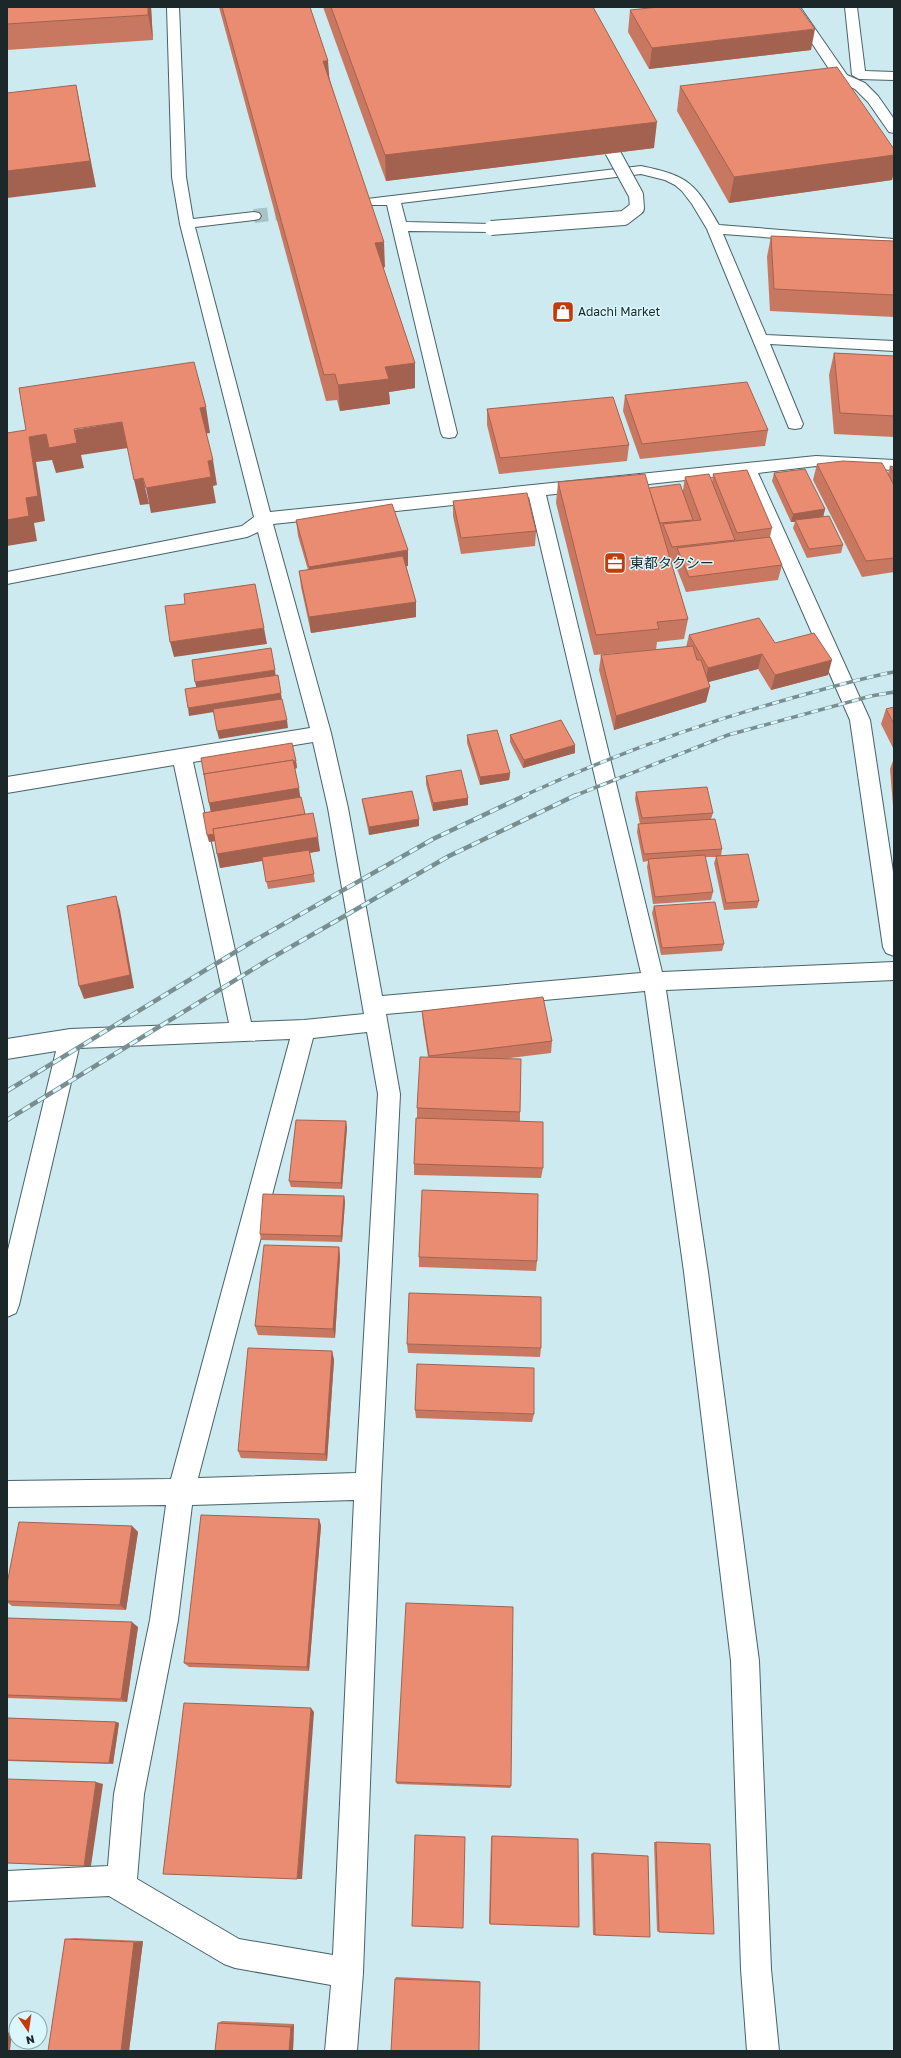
<svg xmlns="http://www.w3.org/2000/svg" width="901" height="2058" font-family="'Golos Text','Noto Sans JP',sans-serif">
<style>
.lines{fill:none;stroke-linecap:round;stroke-linejoin:round}
.minor-tunnel{stroke:#a9c3c7;stroke-width:14;stroke-dasharray:14 7;stroke-linecap:butt}
.minor-casing{stroke:#486267;stroke-width:2}
.minor{fill:#fff;fill-rule:evenodd}
.rail-far1-casing{stroke:#788e91;stroke-width:3.5}
.rail-casing{stroke:#788e91;stroke-width:4.5}
.rail-far1{stroke:#d9f7fc;stroke-width:2.5;stroke-dasharray:7;stroke-linecap:butt}
.rail{stroke:#d9f7fc;stroke-width:3;stroke-dasharray:9;stroke-linecap:butt}
.minor-bridge-casing{stroke:#486267;stroke-width:16;stroke-linecap:butt}
.minor-bridge{stroke:#fff;stroke-width:14}
.wall{fill:#c87861}
.shaded-wall{fill:#a3624f}
.building{fill:#e98c71;stroke:#a3624f}
.labels{text-anchor:middle;stroke-width:3;stroke-linejoin:round;paint-order:stroke}
.far-poi-label{font-size:12px;fill:#1b2729;stroke:#d9f7fc;text-anchor:start}
.poi-label{font-size:14px;fill:#1b2729;stroke:#d9f7fc;text-anchor:start}
</style>
<rect width="100%" height="100%" fill="#cceaef"/>
<g class="lines">
<path class="minor-tunnel" d="M254 216 305 210"/>
<g class="minor-casing">
<g id="minor">
<path d="M167 7H179L186 177 193 219 254 212 259 213 261 216 259 219 254 220 195 227 270 512 816 456 894 460V470L816 466 758 473 870 720 894 878V956L886 953 883 947 850 720 742 474 546 495 662 972 894 962V980L666 990 708 1272 759 1661 771 1969 779 2051H747L741 1969 731 1661 684 1272 645 991 386 1014 400 1094 381 1486 363 1973 357 2051H325L331 1985 235 1968 224 1964 109 1896 7 1901V1871L108 1866 114 1794 150 1620 166 1505 7 1507V1481L171 1479 290 1039 79 1048 19 1305 16 1313 7 1317V1254L56 1051 7 1059V1039L70 1029 229 1023 174 765 7 793V777L310 728 258 532 247 537 7 584V572L242 526 254 517 180 224 172 177ZM529 497 641 973 382 996 348 808 331 733 273 524ZM313 742 328 808 364 1014 304 1020 251 1022 193 762ZM367 1032 378 1094 356 1473 198 1478 313 1038ZM354 1500 333 1955 239 1939 137 1879 144 1794 178 1620 192 1505Z"/>
<path d="M788 7H800L847 75 865 83 878 96 894 119V133L889 132 868 102 855 89 837 81Z"/>
<path d="M845 7H857L865 71 894 72V80L859 79 852 75Z"/>
<path d="M641 166C689 176 695 183 719 225L894 239V247L723 234 766 335 894 341V351L770 344 803 424 801 428 795 429 789 428 707 229 692 204 682 191 675 185 665 180 641 174 401 203 406 222 491 224 496 225 498 228 496 231 491 232 408 231 457 433 455 437 449 438 443 437 441 433 387 205H367L365 202 367 199Z"/>
</g>
</g>
<use href="#minor" class="minor"/>
<g class="rail-far1-casing">
<g id="rail-far1">
<path d="M523 796C608 757 696 725 785 700 821 690 857 679 894 672"/>
<path d="M574 796 728 735 871 696 894 692"/>
</g>
</g>
<g class="rail-casing">
<g id="rail">
<path d="M7 1091 250 943 433 839 526 795"/>
<path d="M7 1120 268 960 449 856 576 795"/>
</g>
</g>
<use href="#rail-far1" class="rail-far1"/>
<use href="#rail" class="rail"/>
<g class="minor-bridge-casing">
<path id="minor-bridge" d="M491 228 624 218 637 208 636 195 612 151"/>
</g>
<use href="#minor-bridge" class="minor-bridge"/>
</g>
<g class="wall">
<path d="M7 7H151L153 40 7 50Z"/>
<path d="M219 7H310L330 80 385 267 383 268 415 388 389 392 390 404 340 411 337 400 326 401Z"/>
<path d="M323 7H593L654 148 386 181Z"/>
<path d="M630 10 811 50 649 69 628 32Z"/>
<path d="M680 86 894 149V171L892 180 729 203 677 111Z"/>
<path d="M771 236 894 241V317L770 311 767 257Z"/>
<path d="M834 353 894 356V437L834 434 829 375Z"/>
<path d="M625 395 768 430 765 446 640 459 623 411Z"/>
<path d="M487 409 629 445 627 461 499 474 487 425Z"/>
<path d="M817 464 888 474 890 466 894 467V572L862 577 813 480Z"/>
<path d="M774 473 825 509 823 516 843 545 841 553 807 558 793 528 795 522H791L772 481Z"/>
<path d="M713 474 772 528 770 537 782 565 778 580 686 592 675 564V562L671 563 688 619 684 639 657 642 656 650 594 655 556 503 558 482 683 490 685 477 712 482Z"/>
<path d="M453 501 536 531 535 546 461 554 453 516Z"/>
<path d="M296 520 408 566H406L416 602V617L311 633 301 587 299 571 308 570 298 536Z"/>
<path d="M689 635 775 643 828 675 771 690 758 669 708 682 706 702 614 730 599 670 601 655 686 647Z"/>
<path d="M894 707V750L881 724 886 709Z"/>
<path d="M467 735 510 773 509 780 480 785 467 743Z"/>
<path d="M510 735 575 753 523 768 510 742Z"/>
<path d="M894 758V806H893L890 769Z"/>
<path d="M296 761 297 768 295 769 300 798 305 814 320 851 310 853 315 882 268 889 262 861 220 868 215 841 209 842 211 812 204 775Z"/>
<path d="M426 776 468 798V805L433 811 426 784Z"/>
<path d="M636 792 713 813 711 819 722 849 721 856 759 901 757 908 724 910 714 863 716 857H705L713 892 711 900 653 904 647 867 648 861 643 862 637 832 638 824H640L635 799Z"/>
<path d="M362 799 419 826 369 835 363 806Z"/>
<path d="M654 906 724 944 722 951 661 955 652 913Z"/>
<path d="M422 1011 552 1041 551 1053 502 1059 520 1112V1121L543 1168 541 1178 414 1175V1164L417 1118V1108L428 1057 423 1024Z"/>
<path d="M347 1127 342 1189 291 1187 289 1181Z"/>
<path d="M344 1196 345 1202 342 1242 261 1240 260 1234Z"/>
<path d="M339 1247 340 1257 335 1338 258 1335 255 1326Z"/>
<path d="M419 1257 537 1261 536 1271 419 1267Z"/>
<path d="M407 1344 541 1348 540 1357 408 1353Z"/>
<path d="M332 1351 334 1360 327 1461 241 1458 238 1451Z"/>
<path d="M415 1410 534 1414 532 1422 416 1418Z"/>
<path d="M319 1519 321 1526 309 1671 189 1667 184 1663Z"/>
<path d="M132 1526 138 1532 126 1610 12 1606 7 1602V1584Z"/>
<path d="M7 1618 138 1627 127 1702 7 1698Z"/>
<path d="M7 1718 116 1722 119 1723 113 1764 7 1761Z"/>
<path d="M396 1782 511 1786 510 1788 397 1784Z"/>
<path d="M492 1836 490 1924 489 1923 491 1837Z"/>
<path d="M654 1842H656L659 1932 657 1931Z"/>
<path d="M593 1853 595 1935H593L591 1854Z"/>
<path d="M75 1938 143 1941 129 2051 65 1939Z"/>
<path d="M396 1977 479 1981 480 1982 395 1979Z"/>
<path d="M222 2021 294 2024 293 2051 218 2023Z"/>
</g>
<g class="shaded-wall">
<path d="M148 7H151L153 40 148 15Z"/>
<path d="M815 29 811 50 649 69 652 48Z"/>
<path d="M323 61H328L330 86Z"/>
<path d="M76 85 96 187 7 198V171Z"/>
<path d="M657 122 654 148 386 181 385 155Z"/>
<path d="M894 155V171L892 180 729 203 734 177Z"/>
<path d="M384 242 385 267 376 269 375 243Z"/>
<path d="M415 363V388L389 392 390 404 340 411 338 385 385 367Z"/>
<path d="M206 407 210 433 204 434 200 408Z"/>
<path d="M122 422 128 448 81 455 84 468 56 473 52 460 36 462 45 521 34 523 37 541 7 546V520L26 498 29 437Z"/>
<path d="M213 460 217 485 213 486 216 503 151 513 146 488 208 461Z"/>
<path d="M143 478 149 504 140 505 134 480Z"/>
<path d="M825 509 823 518 795 520V522H791L793 514Z"/>
<path d="M408 550V566L311 582 309 567Z"/>
<path d="M416 602V617L311 633 309 617Z"/>
<path d="M264 628 267 644 174 657 170 642Z"/>
<path d="M762 654 758 669 705 683 708 668Z"/>
<path d="M832 660 828 675 771 690 775 675Z"/>
<path d="M275 670 276 678 197 690 195 682Z"/>
<path d="M710 687 706 702 614 730 616 716Z"/>
<path d="M281 693 282 701 189 716 188 708Z"/>
<path d="M287 720 288 728 219 739 217 731Z"/>
<path d="M575 745V753L523 768 524 760Z"/>
<path d="M296 761 297 768 206 783 204 775Z"/>
<path d="M510 773 509 780 480 785V777Z"/>
<path d="M299 788 301 802 212 817 209 803Z"/>
<path d="M468 798V805L433 811V803Z"/>
<path d="M306 819 307 826 209 842 207 835Z"/>
<path d="M419 819V826L369 835V827Z"/>
<path d="M318 837 320 851 220 868 217 854Z"/>
<path d="M116 896 120 910 134 988 84 999 79 986Z"/>
<path d="M346 1121 347 1127 342 1189 341 1183Z"/>
<path d="M344 1196 345 1202 342 1242 341 1236Z"/>
<path d="M339 1247 340 1257 335 1338 333 1329Z"/>
<path d="M332 1351 334 1360 327 1461 325 1454Z"/>
<path d="M319 1519 321 1526 309 1671 307 1667Z"/>
<path d="M132 1526 138 1532 126 1610 120 1605Z"/>
<path d="M132 1622 138 1627 127 1702 121 1699Z"/>
<path d="M311 1708 314 1712 302 1879H297Z"/>
<path d="M116 1722 119 1723 113 1764 109 1763Z"/>
<path d="M96 1782 103 1784 91 1866H84Z"/>
<path d="M143 1941 129 2051H121L134 1942Z"/>
<path d="M294 2024 293 2051H289L291 2027Z"/>
<path d="M12 2031 10 2051H7V2033Z"/>
</g>
<g class="building">
<path d="M7 7H148V15L7 24Z"/>
<path d="M222 7H310L328 61H323L384 242 375 243 415 363 385 367 389 379 338 385 335 374 324 375Z"/>
<path d="M331 7H593L657 122 385 155Z"/>
<path d="M659 7H799L815 29 652 48 630 10Z"/>
<path d="M837 67 894 149V155L734 177 680 86Z"/>
<path d="M76 85 90 161 7 171V93Z"/>
<path d="M771 236 894 241V295L774 289Z"/>
<path d="M834 353 894 356V416L840 413Z"/>
<path d="M194 362 206 407 200 408 213 460 208 461 211 477 146 488 143 478 134 480 122 422 74 429 77 443 49 448 46 434 29 437 38 496 26 498 29 516 7 520V433L26 430 19 388Z"/>
<path d="M747 382 768 430 642 444 625 395Z"/>
<path d="M613 397 629 445 500 458 487 409Z"/>
<path d="M843 461 882 463 894 485V558L866 561 817 464Z"/>
<path d="M890 466 894 467V474Z"/>
<path d="M805 469 825 509 793 514 774 473Z"/>
<path d="M747 470 772 528 737 533 713 474Z"/>
<path d="M645 474 688 619 657 622 659 629 596 635 558 482Z"/>
<path d="M709 474 735 540 672 547 663 524 701 520 685 477Z"/>
<path d="M680 484 693 520 660 523 649 488Z"/>
<path d="M527 493 536 531 461 538 453 501Z"/>
<path d="M392 504 408 550 309 567 296 520Z"/>
<path d="M829 516 843 545 809 549 795 520Z"/>
<path d="M770 537 782 565 689 577 677 548Z"/>
<path d="M403 556 416 602 309 617 299 571Z"/>
<path d="M255 584 264 628 170 642 165 606 185 604 184 594Z"/>
<path d="M759 618 775 643 814 633 832 660 775 675 762 654 708 668 689 635Z"/>
<path d="M693 646 697 660H701L710 687 616 716 601 655Z"/>
<path d="M271 648 275 670 195 682 192 660Z"/>
<path d="M278 675 281 693 188 708 185 689Z"/>
<path d="M282 699 287 720 217 731 213 709Z"/>
<path d="M894 707V724L886 709Z"/>
<path d="M561 720 575 745 524 760 510 735Z"/>
<path d="M497 730 510 773 480 777 467 735Z"/>
<path d="M292 743 296 761H293V760L204 774V775L201 758Z"/>
<path d="M293 760 299 788 209 803 204 774Z"/>
<path d="M461 770 468 798 433 803 426 776Z"/>
<path d="M707 787 713 813 642 818 636 792Z"/>
<path d="M412 791 419 819 369 827 362 799Z"/>
<path d="M301 797 305 814 213 829 214 834 207 835 203 813Z"/>
<path d="M313 813 318 837 217 854 213 829Z"/>
<path d="M715 819 722 849 644 854 638 824Z"/>
<path d="M309 850 314 874 266 882 262 857Z"/>
<path d="M748 854 759 901 726 903 716 856Z"/>
<path d="M705 855 713 892 655 897 648 859Z"/>
<path d="M116 896 130 975 79 986 67 906Z"/>
<path d="M715 902 724 944 662 948 654 906Z"/>
<path d="M543 997 552 1041 429 1056 422 1011Z"/>
<path d="M420 1057 521 1059 520 1112 417 1108Z"/>
<path d="M416 1118 543 1122V1168L414 1164Z"/>
<path d="M296 1120 346 1121 341 1183 289 1181Z"/>
<path d="M422 1190 538 1194 537 1261 419 1257Z"/>
<path d="M263 1194 344 1196 341 1236 260 1234Z"/>
<path d="M264 1245 339 1247 333 1329 255 1326Z"/>
<path d="M409 1293 541 1297V1348L407 1344Z"/>
<path d="M248 1348 332 1351 325 1454 238 1451Z"/>
<path d="M417 1364 534 1368V1414L415 1410Z"/>
<path d="M201 1515 319 1519 307 1667 184 1663Z"/>
<path d="M19 1522 132 1526 120 1605 7 1601V1584Z"/>
<path d="M406 1603 513 1607 511 1786 396 1782Z"/>
<path d="M7 1618 132 1622 121 1699 7 1695Z"/>
<path d="M184 1703 311 1708 297 1879 163 1874Z"/>
<path d="M7 1718 116 1722 109 1763 7 1760Z"/>
<path d="M7 1779 96 1782 84 1866 7 1863Z"/>
<path d="M415 1835 465 1837 463 1928 412 1926Z"/>
<path d="M492 1836 578 1839 579 1927 490 1924Z"/>
<path d="M656 1842 710 1844 714 1934 659 1932Z"/>
<path d="M593 1853 648 1856 650 1937 595 1935Z"/>
<path d="M65 1939 134 1942 121 2051H48Z"/>
<path d="M395 1979 480 1982 479 2051H391Z"/>
<path d="M218 2023 291 2027 289 2051H215Z"/>
</g>
<defs>
<g id="shop-square" transform="scale(1.15)"><rect x="-9" y="-9" width="18" height="18" rx="4" fill="#c33b0a" stroke="#d9f7fc"/><path d="M-5-2.5h2.3a2.7 3.5 0 0 1 5.4 0H5L5.5 6h-11ZM-1.5-2.5h3a1.5 2.3 0 0 0-3 0Z" fill="#fff"/></g>
<g id="office-square" transform="scale(1.15)"><rect x="-9" y="-9" width="18" height="18" rx="4" fill="#c33b0a" stroke="#d9f7fc"/><path d="M-6-3h4V-5.5h4V-3h4V5H-6ZM-1-4.5V-3h2v-1.5ZM-6 0V1H6V0Z" fill="#fff"/></g>
</defs>
<g fill-rule="evenodd">
<use href="#shop-square" x="563" y="312"/>
<use href="#office-square" x="615" y="563"/>
</g>
<g class="labels">
<g class="far-poi-label">
<text x="578" y="316">Adachi Market</text>
</g>
<g class="poi-label">
<text x="630" y="568">東都タクシー</text>
</g>
</g>
<rect width="901" height="2058" fill="none" stroke="#1b2729" stroke-width="16"/>
<g transform="translate(28 2030) rotate(167)"><circle r="19" fill="#d9f7fc" stroke="#8da4a8"/>
<path d="M0-3L7 15L0 10L-7 15Z" fill="#c33b0a"/>
<text y="-6" font-size="11" font-weight="bold" text-anchor="middle" fill="#1b2729">N</text>
</g>
</svg>
